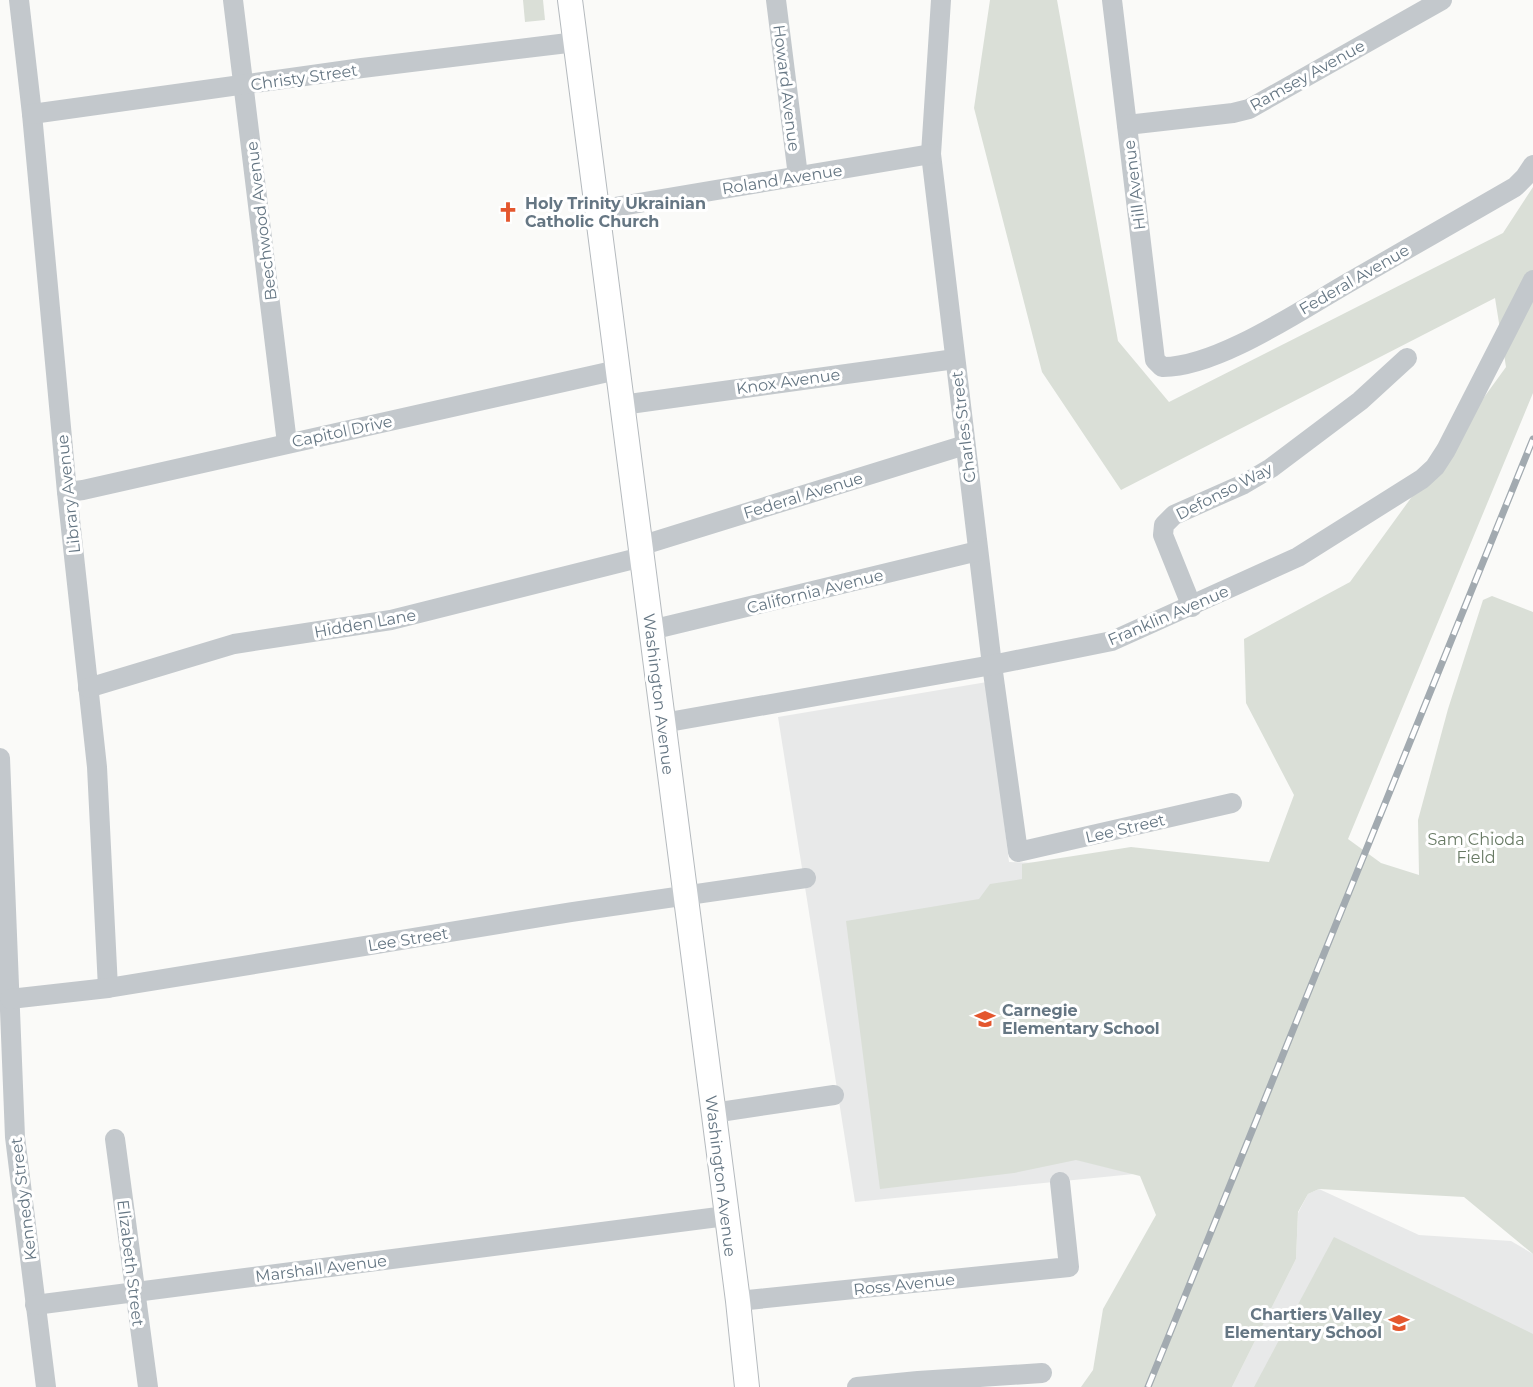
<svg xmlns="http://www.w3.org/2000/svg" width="1533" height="1387" font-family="Montserrat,sans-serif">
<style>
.built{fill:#e8e9e9}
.green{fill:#dadfd7}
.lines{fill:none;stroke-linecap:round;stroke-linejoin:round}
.major-casing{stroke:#b5babe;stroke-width:26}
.minor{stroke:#c3c8cc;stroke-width:20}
.major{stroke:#fff;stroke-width:24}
.rail-casing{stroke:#a2aab0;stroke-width:7}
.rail{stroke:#fff;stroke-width:4.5;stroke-dasharray:14;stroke-linecap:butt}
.labels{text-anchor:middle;stroke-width:6;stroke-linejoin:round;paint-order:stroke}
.street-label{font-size:16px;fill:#657683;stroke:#fff}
.poi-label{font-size:16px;font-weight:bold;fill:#657683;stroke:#fff;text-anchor:start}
.park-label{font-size:16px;fill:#687a64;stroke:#fff}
</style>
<rect width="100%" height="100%" fill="#fafaf8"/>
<g class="built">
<path d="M987 682 1009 862 1133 866 1154 1172 855 1202 778 717Z"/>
<path d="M1319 1189 1419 1235 1511 1241 1533 1254V1387H1232L1296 1259 1298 1213 1308 1194Z"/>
</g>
<g class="green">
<path d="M523 0H543L545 20 525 22Z"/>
<path d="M990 0H1057L1118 341 1169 402 1503 233 1533 187V393L1348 839 1381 863 1419 875 1418 820 1448 709 1483 600 1492 596 1533 612V1254L1464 1197 1319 1189 1308 1194 1298 1212 1296 1259 1232 1387H1081L1093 1370 1103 1309 1156 1215 1140 1176 1076 1160 1014 1173 880 1189 846 921 979 899 990 884 1022 879V864L1131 847 1269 862 1294 795 1246 703 1244 639 1350 582 1506 367 1495 298 1121 490 1042 372 974 108Z"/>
<path d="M1334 1237 1533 1334V1387H1254Z"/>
</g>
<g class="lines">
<g class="major-casing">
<path id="major" d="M570 0 738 1301 747 1387"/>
</g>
<g class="minor">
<path d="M19 0 32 114 67 492 97 767 108 988"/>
<path d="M233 0 287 443"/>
<path d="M776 0 798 176"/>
<path d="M941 0 931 154 992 665 1018 852 1232 803"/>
<path d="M1112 0 1155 360 1162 367C1216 368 1301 310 1348 283 1404 251 1459 219 1515 187L1525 177 1533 165"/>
<path d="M32 114 362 68 576 42"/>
<path d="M1127 125 1233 113 1249 109 1442 0"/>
<path d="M597 210 931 154"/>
<path d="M622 405 955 359"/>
<path d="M67 492 83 490 617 370"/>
<path d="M640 546 965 445"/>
<path d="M1192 607 1163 535 1164 525 1174 515 1244 484 1271 468 1360 401 1407 358"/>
<path d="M651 630 978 551"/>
<path d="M88 688 234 644 391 620 642 557"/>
<path d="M663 723 992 665 1112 641 1298 557 1422 479 1435 467 1446 450 1533 280"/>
<path d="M0 758 15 1137 46 1387"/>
<path d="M10 999 108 988 572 912 806 878"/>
<path d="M713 1113 834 1095"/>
<path d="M115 1139 148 1387"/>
<path d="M738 1301 1069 1267 1060 1182"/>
<path d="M35 1305 726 1216"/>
<path d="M857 1387 918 1381 1042 1373"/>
</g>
<use href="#major" class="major"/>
<g class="rail-casing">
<path id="rail" d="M1148 1387 1533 439"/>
</g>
<use href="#rail" class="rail"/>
</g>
<defs>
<g id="church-bare" transform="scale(1.62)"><path d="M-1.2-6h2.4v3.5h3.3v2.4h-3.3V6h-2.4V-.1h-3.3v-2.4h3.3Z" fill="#e4572e" stroke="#fff" stroke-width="2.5" paint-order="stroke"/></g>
<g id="school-bare" transform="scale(1.62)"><path d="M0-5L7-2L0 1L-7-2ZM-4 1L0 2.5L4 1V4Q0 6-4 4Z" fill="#e4572e" stroke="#fff" stroke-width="2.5" paint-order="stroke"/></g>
</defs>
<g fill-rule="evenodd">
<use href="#church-bare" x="508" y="212"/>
<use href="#school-bare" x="985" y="1019"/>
<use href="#school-bare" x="1399" y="1323"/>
</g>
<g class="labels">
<g class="street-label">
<text transform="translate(1307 75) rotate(-29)" y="6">Ramsey Avenue</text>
<text transform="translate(304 77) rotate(-8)" y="6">Christy Street</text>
<text transform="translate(787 88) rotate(83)" y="6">Howard Avenue</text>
<text transform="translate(782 179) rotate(-9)" y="6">Roland Avenue</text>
<text transform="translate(1134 185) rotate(-97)" y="6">Hill Avenue</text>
<text transform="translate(261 221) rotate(-97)" y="6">Beechwood Avenue</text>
<text transform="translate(1354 279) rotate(-30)" y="6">Federal Avenue</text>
<text transform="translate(788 381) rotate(-8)" y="6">Knox Avenue</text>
<text transform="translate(963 427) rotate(-97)" y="6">Charles Street</text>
<text transform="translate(342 431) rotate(-12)" y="6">Capitol Drive</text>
<text transform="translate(1224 491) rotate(-27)" y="6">Defonso Way</text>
<text transform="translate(68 494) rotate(-96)" y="6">Library Avenue</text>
<text transform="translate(803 495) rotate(-17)" y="6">Federal Avenue</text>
<text transform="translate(815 591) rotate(-14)" y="6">California Avenue</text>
<text transform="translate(1168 615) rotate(-23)" y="6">Franklin Avenue</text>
<text transform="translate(365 623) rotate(-10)" y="6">Hidden Lane</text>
<text transform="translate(659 694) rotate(83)" y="6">Washington Avenue</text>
<text transform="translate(1125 828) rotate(-13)" y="6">Lee Street</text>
<text transform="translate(408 939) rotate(-9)" y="6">Lee Street</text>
<text transform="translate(721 1176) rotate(83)" y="6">Washington Avenue</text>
<text transform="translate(23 1199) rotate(-97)" y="6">Kennedy Street</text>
<text transform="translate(131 1263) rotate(83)" y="6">Elizabeth Street</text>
<text transform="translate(321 1268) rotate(-7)" y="6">Marshall Avenue</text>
<text transform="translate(904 1284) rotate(-6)" y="6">Ross Avenue</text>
</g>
<g class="poi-label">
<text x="525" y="209">Holy Trinity Ukrainian<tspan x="525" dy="18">Catholic Church</tspan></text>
<text x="1002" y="1016">Carnegie<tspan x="1002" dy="18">Elementary School</tspan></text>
<text x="1382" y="1320" text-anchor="end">Chartiers Valley<tspan x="1382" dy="18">Elementary School</tspan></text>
</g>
<g class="park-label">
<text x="1476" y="845">Sam Chioda<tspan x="1476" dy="18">Field</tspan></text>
</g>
</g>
</svg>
